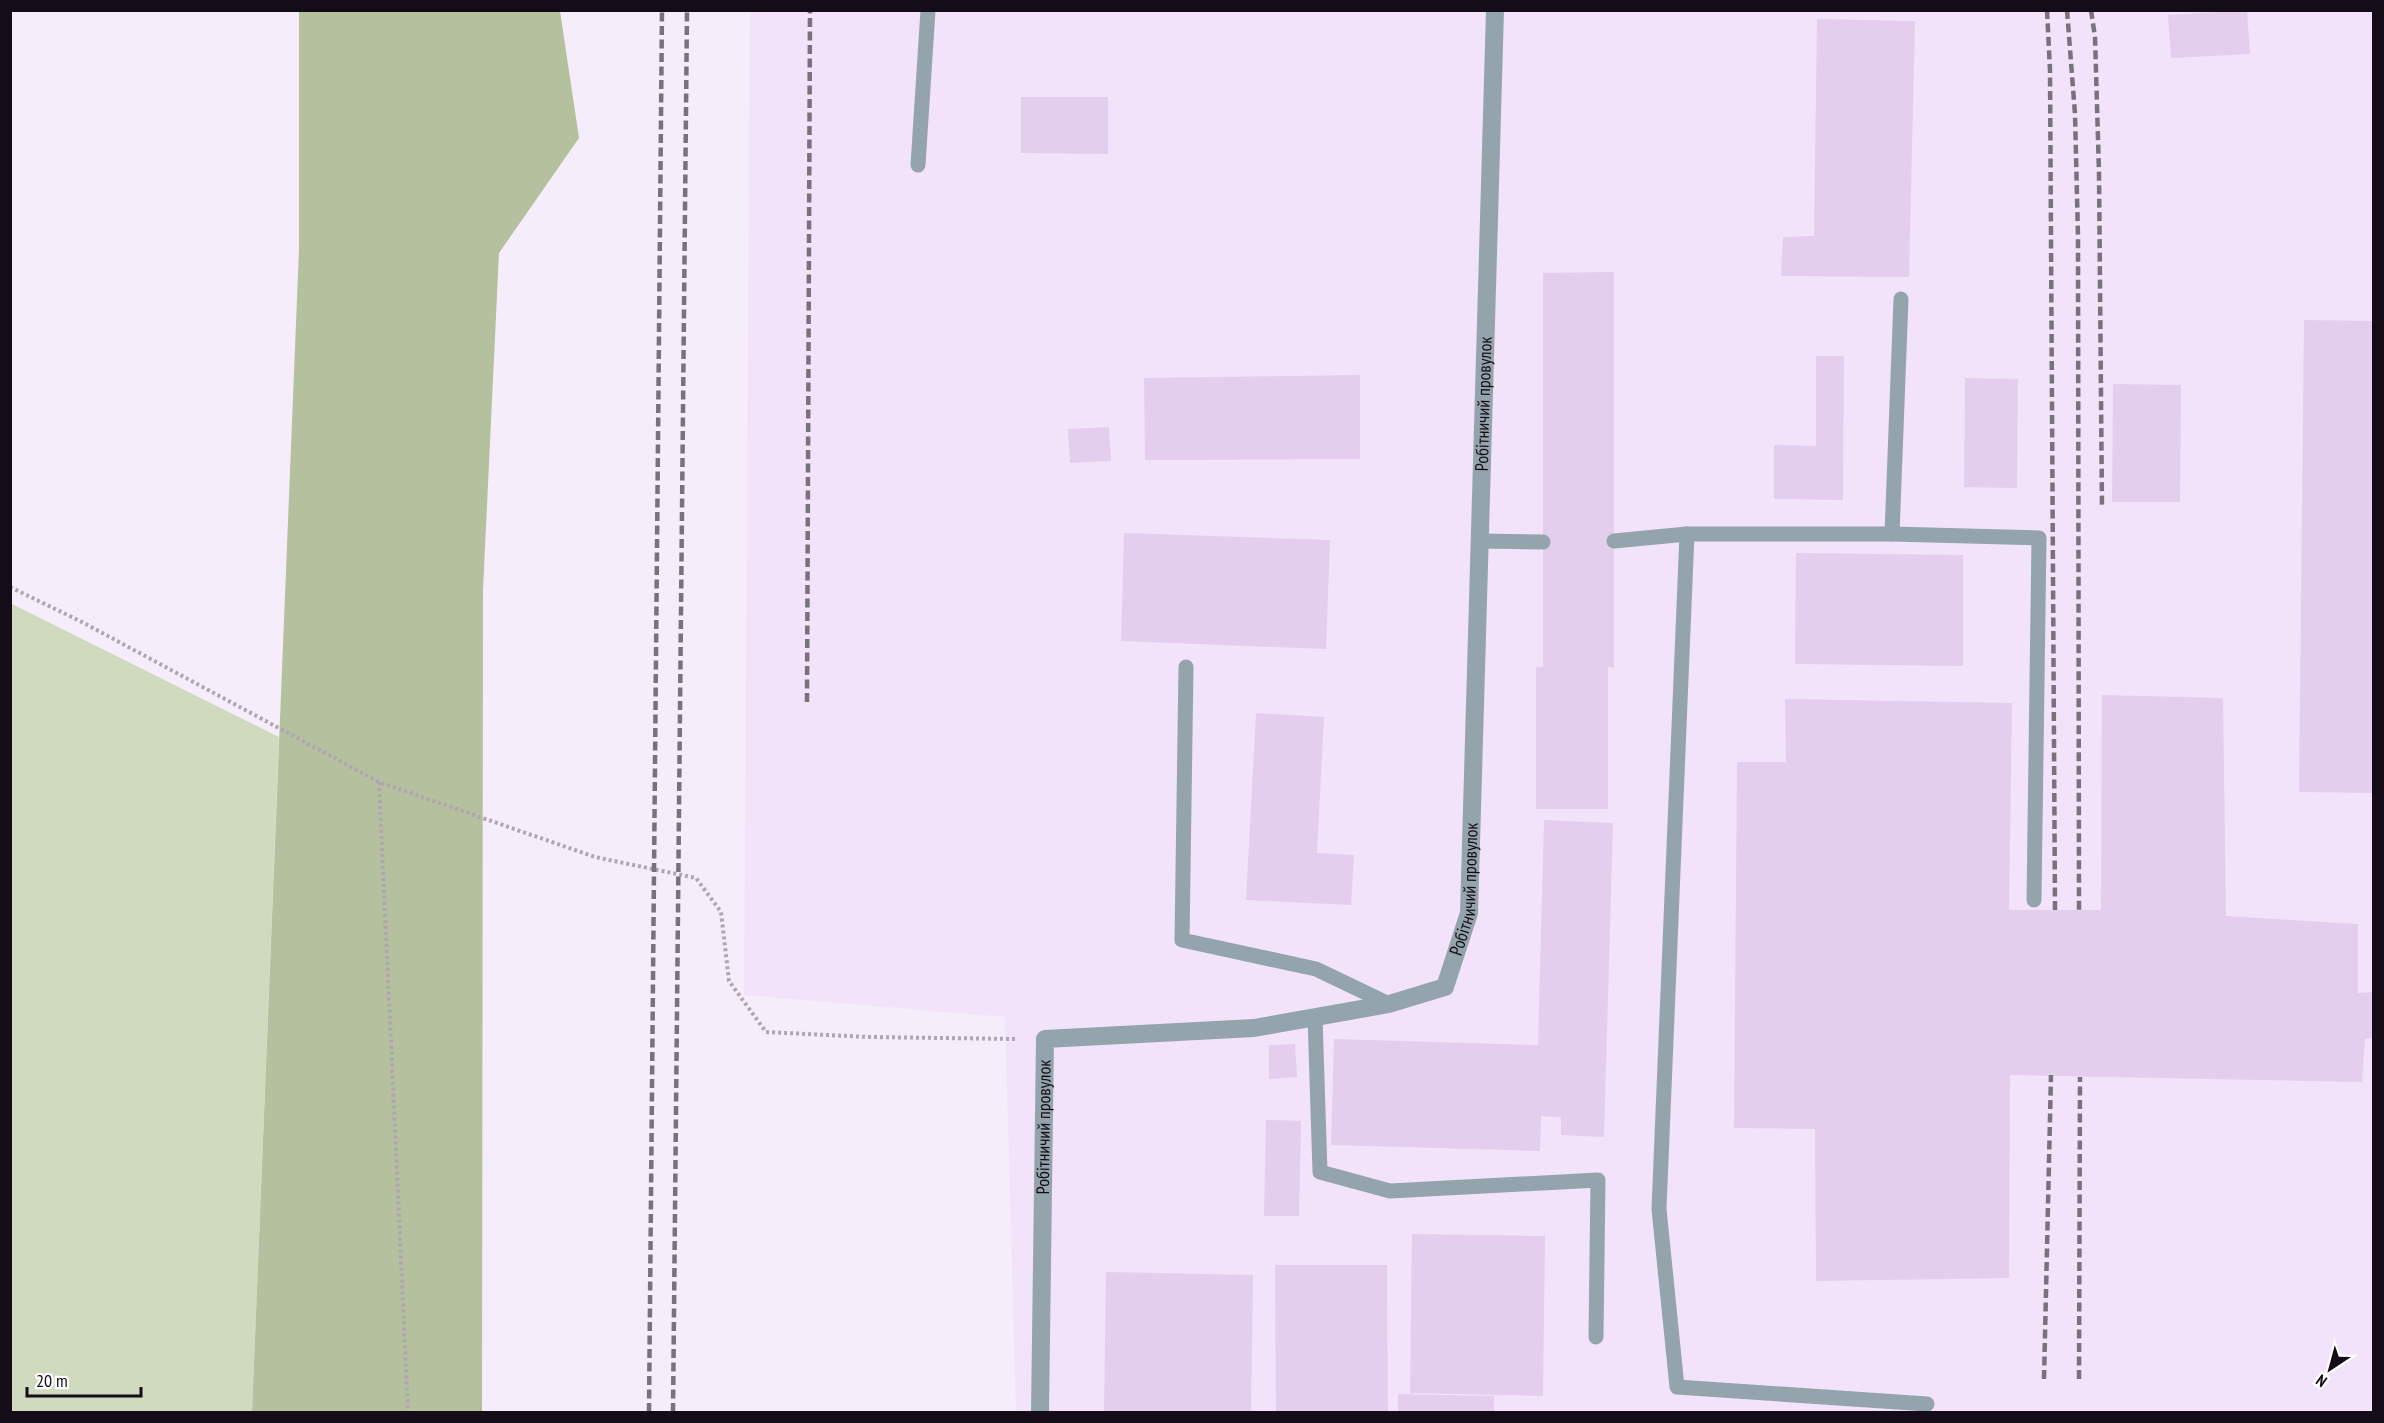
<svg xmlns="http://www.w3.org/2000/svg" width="2384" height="1423" font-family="'PT Sans Narrow',sans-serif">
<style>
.built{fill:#f2e3fa}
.green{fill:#d0dabe}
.forest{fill:#b4c09e}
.building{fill:#e3ceee}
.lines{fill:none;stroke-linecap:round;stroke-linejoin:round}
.path{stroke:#afa6b2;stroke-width:4;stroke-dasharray:3 3;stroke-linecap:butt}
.service{stroke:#94a4ad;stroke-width:15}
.minor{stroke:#94a4ad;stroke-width:18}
.rail{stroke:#79717c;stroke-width:4.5;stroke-dasharray:9 4.5;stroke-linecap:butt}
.labels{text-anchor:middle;stroke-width:6;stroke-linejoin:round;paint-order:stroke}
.street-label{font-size:18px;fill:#140d17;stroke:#fefefe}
</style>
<rect width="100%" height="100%" fill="#f6edfa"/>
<path class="built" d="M750 11H2373V1412H1016L1005 1017 744 995Z"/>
<path class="green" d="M10 603 279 737 252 1412H11Z"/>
<path class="forest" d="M299 11H560L579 138 499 253 483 590 482 1412H252L299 249Z"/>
<g class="building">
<path d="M2247 10 2250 54 2171 58 2168 15Z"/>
<path d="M1817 19 1915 21 1909 277 1781 276 1783 237 1814 236Z"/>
<path d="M1021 97H1108V154L1021 153Z"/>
<path d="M1614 272V668L1608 667V809H1536V667H1543V273Z"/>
<path d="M2304 320 2374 321V793L2299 792Z"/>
<path d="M1816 356H1844L1843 500 1774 499V445L1816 446Z"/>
<path d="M1360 375V459L1145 460 1144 378Z"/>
<path d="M1965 378 2018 379 2017 488 1964 487Z"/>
<path d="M2113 384 2181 385 2180 502H2112Z"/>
<path d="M1109 427 1111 461 1070 463 1068 429Z"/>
<path d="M1124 533 1330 540 1326 649 1121 641Z"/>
<path d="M1796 553 1963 555V666L1795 664Z"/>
<path d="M2102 695 2223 698 2226 916 2358 924V993L2374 992V1038L2365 1039 2362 1082 2010 1075 2009 1278 1816 1281 1815 1129 1734 1128 1737 762H1786L1785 699 2012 703 2009 910H2101Z"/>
<path d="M1256 713 1324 717 1317 853 1354 855 1351 905 1246 900Z"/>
<path d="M1544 820 1613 823 1604 1137 1561 1135V1117L1541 1116 1540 1151 1331 1145 1334 1039 1538 1045Z"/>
<path d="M1295 1044 1297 1077 1269 1079V1045Z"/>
<path d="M1266 1120 1301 1121 1299 1216H1264Z"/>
<path d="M1412 1234 1545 1236 1543 1396 1410 1393Z"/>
<path d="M1275 1265H1387L1388 1412H1276Z"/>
<path d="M1106 1272 1253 1275 1251 1412H1104Z"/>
<path d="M1398 1394 1494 1396V1412H1398Z"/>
</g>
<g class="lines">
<g class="path">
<path d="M10 587 82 622 379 782 595 857 696 878 721 912 729 981 766 1032 868 1037 1017 1039"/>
<path d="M379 782 408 1412"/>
</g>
<g class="service">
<path d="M918 165 928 10"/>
<path d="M1687 534H1892L2039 538 2034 900"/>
<path d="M1892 534 1901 299"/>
<path d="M1480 541 1543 542"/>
<path d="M1614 541 1687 534 1659 1209 1677 1387 1927 1404"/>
<path d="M1186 667 1182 940 1316 969 1389 1004"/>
<path d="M1315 1017 1320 1172 1390 1191 1598 1180 1596 1337"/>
</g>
<path class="minor" id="s1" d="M1040 1412 1045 1039 1254 1028 1389 1004 1445 987 1469 913 1495 10"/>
<g class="rail">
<path d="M2047 10 2050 70 2055 910"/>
<path d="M2067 10 2075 114 2078 237 2079 910"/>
<path d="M2091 10 2095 37 2099 173 2102 507"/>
<path d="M807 702 810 10"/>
<path d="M2044 1379 2051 1075"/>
<path d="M2079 1379 2080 1077"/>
<path d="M649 1412 662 10"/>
<path d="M673 1412 687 10"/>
</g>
</g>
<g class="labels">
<g class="street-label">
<text dy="6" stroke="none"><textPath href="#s1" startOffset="1365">Робітничий провулок</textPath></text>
<text dy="6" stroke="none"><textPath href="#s1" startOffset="879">Робітничий провулок</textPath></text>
<text dy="6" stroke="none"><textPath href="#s1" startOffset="285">Робітничий провулок</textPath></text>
</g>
</g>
<rect width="2384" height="1423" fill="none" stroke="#140d17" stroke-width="24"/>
<g transform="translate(2330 1369) rotate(216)" stroke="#fefefe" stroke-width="4.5" paint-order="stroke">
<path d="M0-4.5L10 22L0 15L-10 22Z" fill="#140d17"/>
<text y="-9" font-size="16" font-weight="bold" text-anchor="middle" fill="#140d17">N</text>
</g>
<path d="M27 1387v9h114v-9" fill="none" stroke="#140d17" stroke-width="3"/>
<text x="36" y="1387" font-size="18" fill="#140d17" stroke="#fefefe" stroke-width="4.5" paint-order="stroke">20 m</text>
</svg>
